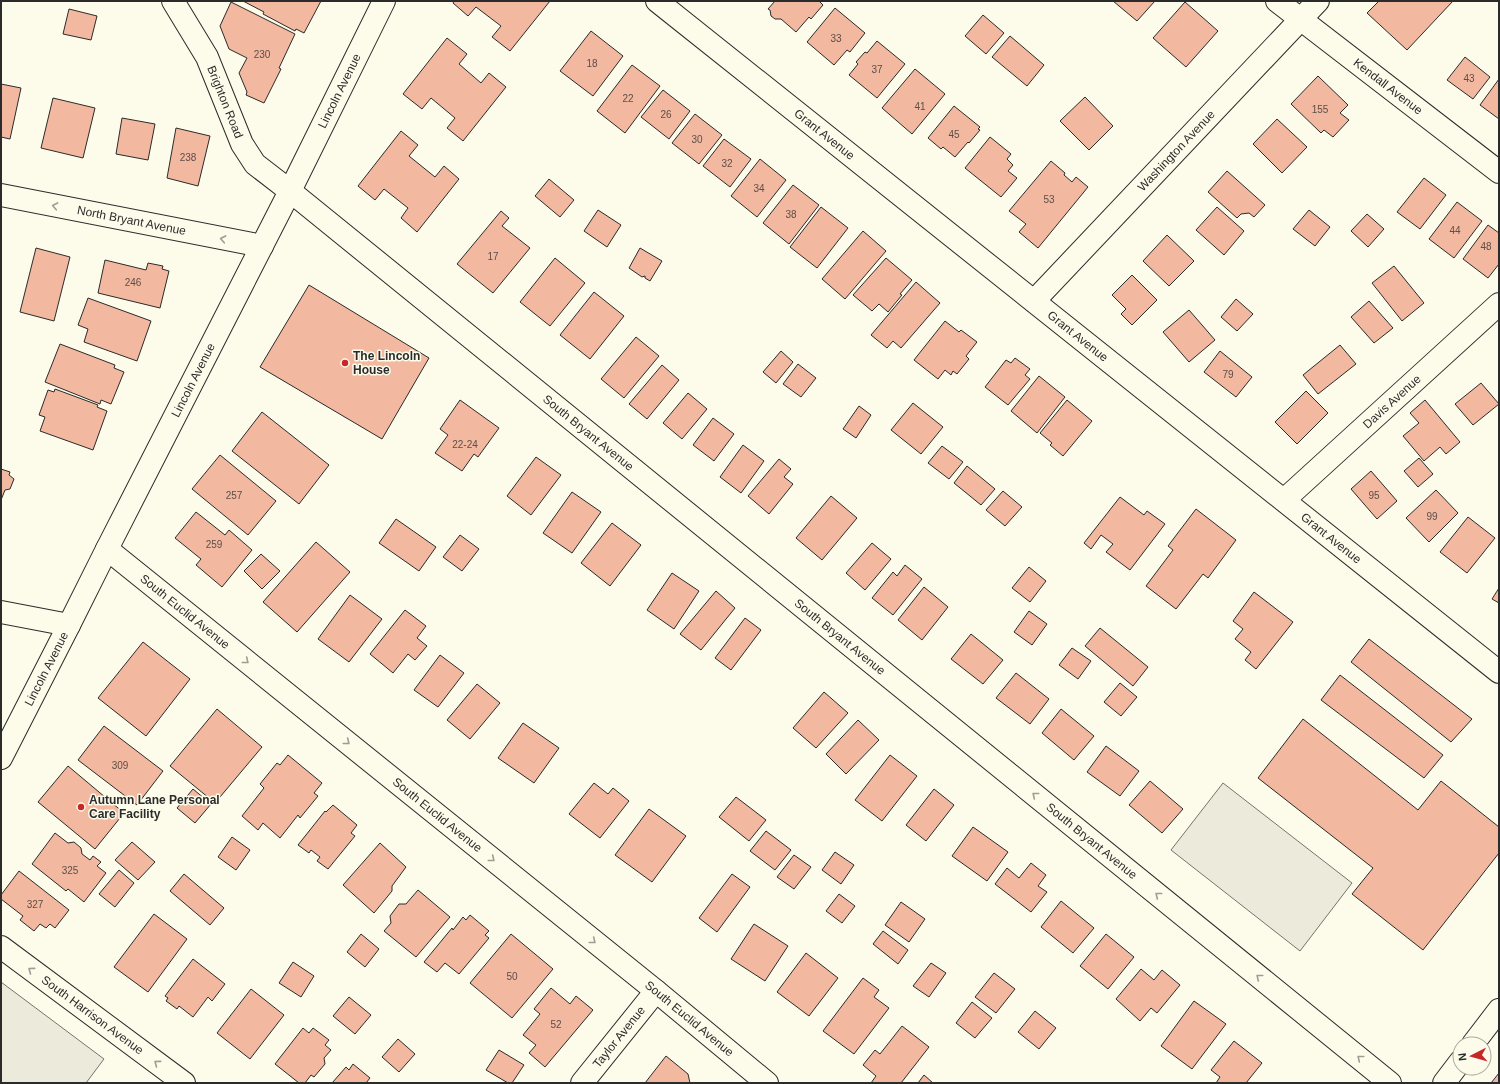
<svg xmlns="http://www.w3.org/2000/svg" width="1500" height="1084" font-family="Arial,sans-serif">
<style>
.parking{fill:#eceadb;stroke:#74746e}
.building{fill:#f2b8a0;stroke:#2b2b2b}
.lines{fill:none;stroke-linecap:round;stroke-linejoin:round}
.minor-casing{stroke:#2b2b2b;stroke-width:24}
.tertiary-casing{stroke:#2b2b2b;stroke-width:24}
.minor{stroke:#fdfbea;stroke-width:22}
.tertiary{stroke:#fdfbea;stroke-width:22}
.oneway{stroke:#9e9d94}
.poi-dot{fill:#c62828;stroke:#fdfbea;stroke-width:1.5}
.labels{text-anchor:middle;stroke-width:3;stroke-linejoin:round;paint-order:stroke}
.number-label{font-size:10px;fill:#5d4e48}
.street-label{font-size:12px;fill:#2b2b2b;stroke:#fdfbea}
.poi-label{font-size:12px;font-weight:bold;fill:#2b2b2b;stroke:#fdfbea;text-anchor:start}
</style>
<rect width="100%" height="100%" fill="#fdfbea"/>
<g class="parking">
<path d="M1223 783 1352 883 1300 951 1171 850Z"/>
<path d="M1 982 104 1059 86 1083H1Z"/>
</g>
<g class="building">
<path d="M243 1H321L304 33 296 29 295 31 263 14 264 12Z"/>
<path d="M454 1H550L510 51 492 37 501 26 476 7 468 16 453 3Z"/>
<path d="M775 1H819L823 5 811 19 809 17 796 32 781 19H775L771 16 770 10 768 9Z"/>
<path d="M1113 1H1155L1137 21Z"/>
<path d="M1379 1H1453L1407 50 1367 13Z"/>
<path d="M231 2 295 34 279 68 281 69 264 103 246 95 247 92 239 73 247 58 229 49 220 26Z"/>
<path d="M1185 2 1218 31 1186 67 1153 38Z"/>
<path d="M835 8 865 33 850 52 847 50 834 65 807 42Z"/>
<path d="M69 9 97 16 91 40 63 34Z"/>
<path d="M983 15 1004 33 986 54 965 36Z"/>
<path d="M591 31 623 56 593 96 560 71Z"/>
<path d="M1010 36 1044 65 1027 86 992 57Z"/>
<path d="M447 38 467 54 459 64 481 83 489 73 506 87 463 141 447 128 455 118 431 98 422 109 403 94Z"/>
<path d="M877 41 905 64 877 98 849 75 858 64 856 62 865 52 867 53Z"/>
<path d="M1465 57 1490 77 1473 99 1447 80Z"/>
<path d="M632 65 660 86 625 133 597 111Z"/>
<path d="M915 69 945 94 912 134 882 108Z"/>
<path d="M1318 76 1348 105 1340 113 1349 120 1333 137 1324 130 1321 133 1291 104Z"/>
<path d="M1499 79V119L1480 105Z"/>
<path d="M1 84 21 88 10 139 1 137Z"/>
<path d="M663 90 690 111 669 139 641 117Z"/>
<path d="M1085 97 1113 126 1089 150 1060 121Z"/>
<path d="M53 98 95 108 83 158 41 148Z"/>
<path d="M954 106 980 127 978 129 980 130 969 143 968 142 955 157 943 147 941 149 928 138Z"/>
<path d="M695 114 722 135 699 164 672 143Z"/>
<path d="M122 118 155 124 148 160 116 154Z"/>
<path d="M1277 119 1307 147 1282 173 1253 144Z"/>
<path d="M176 128 210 136 198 186 167 178Z"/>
<path d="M401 131 418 145 409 156 435 177 444 166 459 179 417 232 401 218 408 208 384 189 375 200 358 186Z"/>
<path d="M990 137 1011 154 1007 159 1013 165 1008 171 1017 178 1001 197 965 168Z"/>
<path d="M724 139 751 159 730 187 703 166Z"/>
<path d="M760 159 786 180 757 217 731 196Z"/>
<path d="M1051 161 1065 173 1064 175 1072 182 1076 177 1088 187 1038 248 1019 232 1026 224 1009 211Z"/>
<path d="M1227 171 1265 205 1254 217 1249 213 1241 214 1237 218 1208 192Z"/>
<path d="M1424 178 1446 195 1420 229 1397 212Z"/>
<path d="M549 179 574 200 560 217 535 196Z"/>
<path d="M793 185 819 205 789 244 763 223Z"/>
<path d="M1457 202 1482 221 1454 258 1429 239Z"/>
<path d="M821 207 848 228 817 268 790 247Z"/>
<path d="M1217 207 1244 231 1224 255 1196 230Z"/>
<path d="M598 210 621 225 607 247 584 231Z"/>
<path d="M1309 210 1330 227 1315 246 1293 229Z"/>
<path d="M501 211 509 218 502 226 530 248 493 293 457 264Z"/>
<path d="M1367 214 1384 229 1368 247 1351 231Z"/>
<path d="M1488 225 1499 233V264L1488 278 1463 259Z"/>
<path d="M863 231 886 251 845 299 822 279Z"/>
<path d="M1167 235 1194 261 1169 286 1143 261Z"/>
<path d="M36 248 70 257 54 321 20 312Z"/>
<path d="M640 248 662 261 650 281 645 278V276L642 277 629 268Z"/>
<path d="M555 258 585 283 550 326 520 302Z"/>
<path d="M886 258 912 280 900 294 902 295 888 312 879 304 872 311 853 295Z"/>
<path d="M105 260 146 270 148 263 163 266 162 269 169 271 160 308 98 293Z"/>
<path d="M1394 266 1424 303 1402 321 1372 283Z"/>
<path d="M1132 275 1157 300 1132 325 1121 314 1126 309 1112 295Z"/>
<path d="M916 282 940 303 901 348 893 341 887 348 871 335Z"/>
<path d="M309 285 429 358 382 439 260 367Z"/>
<path d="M594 292 624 316 590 359 560 335Z"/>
<path d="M88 298 151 321 137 361 84 342 88 329 78 325Z"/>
<path d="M1236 299 1253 314 1237 331 1221 317Z"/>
<path d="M1369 301 1393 328 1374 343 1351 317Z"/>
<path d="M1189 310 1215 340 1189 362 1163 332Z"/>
<path d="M945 321 959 332 961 330 977 342 966 356 969 359 957 374 953 371 951 375 945 370 938 379 914 360Z"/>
<path d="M636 337 659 356 624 398 601 379Z"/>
<path d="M60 344 115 365 114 368 124 372 111 404 101 400 100 404 45 382Z"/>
<path d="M1340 345 1356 364 1318 394 1303 375Z"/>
<path d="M781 351 793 362 776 383 763 372Z"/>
<path d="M1220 351 1252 377 1236 397 1204 372Z"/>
<path d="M1015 358 1030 369 1025 375 1030 379 1008 405 985 387 1006 360 1011 363Z"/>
<path d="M798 364 816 378 801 397 783 384Z"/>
<path d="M662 365 679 380 647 419 629 404Z"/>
<path d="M1039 376 1065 397 1037 433 1011 411Z"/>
<path d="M1481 383 1499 404 1473 425 1455 404Z"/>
<path d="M55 389 98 405 97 407 107 411 93 450 40 431 45 417 39 415 48 390 54 392Z"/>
<path d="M1306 391 1328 413 1297 444 1275 422Z"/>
<path d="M688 393 707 409 682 439 663 423Z"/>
<path d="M460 400 499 428 478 457 474 454 462 471 435 453 448 435 440 429Z"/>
<path d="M1067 400 1092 421 1063 456 1050 445 1052 443 1040 433Z"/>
<path d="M1425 400 1460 442 1446 454 1440 447 1424 461 1403 436 1419 423 1410 413Z"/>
<path d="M913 403 943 427 921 454 891 430Z"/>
<path d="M859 406 871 415 856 438 843 429Z"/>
<path d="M262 412 329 465 299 504 232 451Z"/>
<path d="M713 418 734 434 714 461 693 445Z"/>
<path d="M743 445 764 461 741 493 720 477Z"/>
<path d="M942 446 963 462 949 479 928 463Z"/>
<path d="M220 455 276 501 248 535 192 489Z"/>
<path d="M536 457 561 475 531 515 507 496Z"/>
<path d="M1419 458 1433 474 1418 487 1404 471Z"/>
<path d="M779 459 791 469 784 477 793 484 769 514 748 496Z"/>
<path d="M967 466 995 489 981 505 954 483Z"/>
<path d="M1 469 10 472 9 475 14 479 10 489 5 490 1 500Z"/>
<path d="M1371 471 1397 501 1377 519 1351 489Z"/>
<path d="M1436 490 1458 513 1429 542 1406 518Z"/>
<path d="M1003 491 1022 507 1005 526 986 510Z"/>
<path d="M572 492 601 512 572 553 543 533Z"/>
<path d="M831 496 857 518 822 560 796 538Z"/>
<path d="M1120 497 1144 515 1147 511 1165 524 1130 570 1106 552 1113 544 1101 535 1091 549 1084 543Z"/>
<path d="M1196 509 1236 540 1208 578 1203 574 1176 609 1146 586 1173 550 1168 546Z"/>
<path d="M196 512 225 535 229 530 252 550 222 587 196 565 201 559 175 538Z"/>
<path d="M1468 517 1495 538 1467 573 1440 552Z"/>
<path d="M396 519 436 547 419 571 379 543Z"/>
<path d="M612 523 641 545 610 586 581 563Z"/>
<path d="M460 535 479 549 462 571 443 557Z"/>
<path d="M316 542 350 572 297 632 263 602Z"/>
<path d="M872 543 891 559 865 590 846 573Z"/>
<path d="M261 554 280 571 262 589 244 571Z"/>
<path d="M905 565 922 579 893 615 872 598 893 572 897 576Z"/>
<path d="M1029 567 1046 581 1030 602 1012 588Z"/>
<path d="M672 573 699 591 674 629 647 610Z"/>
<path d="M924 587 948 607 922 640 898 620Z"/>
<path d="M1499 588V603L1492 599Z"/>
<path d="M716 591 735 608 701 650 680 634Z"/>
<path d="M1254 592 1293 622 1256 669 1245 660 1251 652 1235 639 1243 629 1233 621Z"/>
<path d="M350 595 382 619 349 662 318 639Z"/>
<path d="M405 610 426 626 417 638 427 646 415 660 408 654 393 673 370 654Z"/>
<path d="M1029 611 1047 624 1032 645 1014 632Z"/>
<path d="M745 618 761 630 731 670 715 658Z"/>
<path d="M1100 628 1148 667 1133 686 1085 646Z"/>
<path d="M971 634 1003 660 983 684 951 659Z"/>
<path d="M1369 639 1472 719 1451 742 1351 662Z"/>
<path d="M143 642 190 679 146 736 98 698Z"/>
<path d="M1072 648 1091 661 1078 679 1059 665Z"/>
<path d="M440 655 464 673 438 707 414 690Z"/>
<path d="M1016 673 1049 699 1030 724 996 698Z"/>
<path d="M1340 675 1443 755 1424 778 1321 700Z"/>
<path d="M1120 683 1137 697 1121 716 1104 702Z"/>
<path d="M477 684 500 703 470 739 447 720Z"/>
<path d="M824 692 848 713 816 748 793 728Z"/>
<path d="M217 709 262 747 215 803 170 766Z"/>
<path d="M1061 709 1094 736 1074 760 1042 733Z"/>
<path d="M1303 719 1418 810 1441 781 1499 827V853L1423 950 1352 894 1373 868 1258 778Z"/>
<path d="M858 720 879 740 846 774 826 754Z"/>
<path d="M523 723 559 748 534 783 498 758Z"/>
<path d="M104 726 163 771 137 805 78 760Z"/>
<path d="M1106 746 1139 771 1120 796 1087 772Z"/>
<path d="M288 755 322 783 314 793 318 796 300 818 298 815 280 838 263 823 258 830 242 816 264 788 260 784 277 763 280 765Z"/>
<path d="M890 755 917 776 882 821 855 800Z"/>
<path d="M68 766 124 813 95 849 38 802Z"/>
<path d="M1150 781 1183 809 1162 833 1129 805Z"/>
<path d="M594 783 608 794 613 788 629 801 600 838 569 814Z"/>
<path d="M193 789 211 804 195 823 177 808Z"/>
<path d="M934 789 954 805 926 841 906 825Z"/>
<path d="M736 797 766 820 749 841 719 817Z"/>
<path d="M333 805 357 825 351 833 355 836 328 869 317 861 320 857 311 850 309 853 298 845 325 811 326 812Z"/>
<path d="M649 809 686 836 652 882 615 855Z"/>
<path d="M973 827 1008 852 987 881 952 856Z"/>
<path d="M766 831 791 850 775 870 750 851Z"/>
<path d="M55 833 68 843 74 842 81 848 82 854 90 860 93 856 101 862 97 866 106 873 84 902 68 889 66 891 32 864Z"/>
<path d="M232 837 250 850 236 870 218 857Z"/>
<path d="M132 842 155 862 138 880 115 860Z"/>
<path d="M380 843 406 867 392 886V891L374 913 343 885Z"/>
<path d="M835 852 854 865 841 884 822 870Z"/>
<path d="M794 855 811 867 794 889 777 877Z"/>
<path d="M1031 863 1046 875 1038 886 1047 892 1031 912 995 884 1007 868 1019 878Z"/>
<path d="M119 870 134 883 115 907 99 894Z"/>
<path d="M19 871 69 910 55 928 50 924 46 928 40 924 34 931 20 920 23 916 1 899V895Z"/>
<path d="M184 874 224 908 210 925 170 891Z"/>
<path d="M732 874 750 887 717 932 699 918Z"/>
<path d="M418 890 450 917 416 957 384 931 391 923 390 916 399 904H406Z"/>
<path d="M839 894 855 906 842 923 826 911Z"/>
<path d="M1061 901 1094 928 1073 953 1041 927Z"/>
<path d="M901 902 925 919 909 942 885 925Z"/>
<path d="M154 914 187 939 148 992 114 967Z"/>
<path d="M470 915 489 931 485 935 489 938 459 974 445 963 437 972 424 962 452 928 453 930 463 917 466 920Z"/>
<path d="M754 924 788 946 765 981 731 959Z"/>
<path d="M883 931 908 950 898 964 873 944Z"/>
<path d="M361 934 379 949 365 967 347 952Z"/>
<path d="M511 934 553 969 512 1018 470 983Z"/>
<path d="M1106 934 1134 957 1108 989 1080 966Z"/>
<path d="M806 953 838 978 809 1016 777 992Z"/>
<path d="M193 959 225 984 212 1001 208 997 193 1017 179 1006 177 1009 166 1001 168 998 165 996Z"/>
<path d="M293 962 314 976 301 997 279 983Z"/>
<path d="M931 963 946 973 929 997 913 986Z"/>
<path d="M1141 969 1154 980 1162 970 1180 985 1157 1013 1151 1008 1140 1021 1116 999Z"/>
<path d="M994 973 1015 989 996 1013 975 997Z"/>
<path d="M863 978 879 990 874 997 889 1008 854 1054 823 1031Z"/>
<path d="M551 988 570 1004 576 996 593 1010 545 1067 529 1053 536 1045 523 1035 540 1014 534 1009Z"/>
<path d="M251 989 284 1015 250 1059 217 1033Z"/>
<path d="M349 997 371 1015 355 1034 333 1016Z"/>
<path d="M1194 1001 1226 1024 1192 1069 1161 1046Z"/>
<path d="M972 1002 992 1018 975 1038 956 1023Z"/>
<path d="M1035 1011 1056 1028 1039 1049 1018 1032Z"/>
<path d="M902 1026 929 1047 901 1083H871L876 1076 863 1065 875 1050 880 1054Z"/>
<path d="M303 1028 309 1033 313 1028 329 1040 325 1045 331 1050 324 1058 325 1064 314 1077 311 1075 305 1083H299L275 1064Z"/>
<path d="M398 1039 415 1054 399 1072 382 1057Z"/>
<path d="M1234 1041 1262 1063 1246 1083H1216L1220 1077 1211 1070Z"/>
<path d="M499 1050 524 1065 512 1083H508L486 1070Z"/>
<path d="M666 1056 688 1074 690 1083H645Z"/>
<path d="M353 1064 370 1078 366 1083H332L346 1067 349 1070Z"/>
<path d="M1499 1073V1083H1491Z"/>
<path d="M924 1075 933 1083H918Z"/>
</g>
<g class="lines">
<g class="minor-casing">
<g id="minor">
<path id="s1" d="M657 1 1499 672"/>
<path id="s2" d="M1277 1 1499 172"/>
<path id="s3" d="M290 191 1390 1083"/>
<path id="s4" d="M1 195 262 246"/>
<path id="s5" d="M1034 301 1318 1"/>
<path id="s6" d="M1284 500 1499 304"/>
<path id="s7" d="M107 549 656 991 767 1083"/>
<path d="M1 612 69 625"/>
<path id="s8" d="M1 947 184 1083"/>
<path d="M1473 1044 1499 1010"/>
<path id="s9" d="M582 1083 656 991"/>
<path d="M1444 1083 1460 1062"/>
</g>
</g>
<g class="tertiary-casing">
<g id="tertiary">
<path id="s10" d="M173 1 207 57 242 144 255 164 290 191"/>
<path id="s11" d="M1 758 69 625 107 549 290 191 384 1"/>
</g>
</g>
<use href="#minor" class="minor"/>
<use href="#tertiary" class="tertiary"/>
</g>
<defs><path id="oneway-chevron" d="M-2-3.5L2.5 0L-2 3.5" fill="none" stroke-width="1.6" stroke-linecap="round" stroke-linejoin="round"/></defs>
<g class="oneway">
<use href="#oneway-chevron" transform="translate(55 206) rotate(-169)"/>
<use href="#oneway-chevron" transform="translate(223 239) rotate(-169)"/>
<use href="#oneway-chevron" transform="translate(246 661) rotate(39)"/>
<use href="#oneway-chevron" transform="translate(347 742) rotate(39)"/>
<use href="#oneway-chevron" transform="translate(1035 795) rotate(-141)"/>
<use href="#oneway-chevron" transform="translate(492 859) rotate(39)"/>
<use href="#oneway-chevron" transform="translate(1158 895) rotate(-141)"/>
<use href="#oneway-chevron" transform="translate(593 941) rotate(39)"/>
<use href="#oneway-chevron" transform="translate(31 970) rotate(-143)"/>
<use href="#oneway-chevron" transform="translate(1259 977) rotate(-141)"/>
<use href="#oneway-chevron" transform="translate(1360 1058) rotate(-141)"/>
<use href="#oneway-chevron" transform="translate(157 1063) rotate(-143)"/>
</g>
<g class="poi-dot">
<circle cx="345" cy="363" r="4"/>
<circle cx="81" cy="807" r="4"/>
</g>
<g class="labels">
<g class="number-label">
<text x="836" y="42">33</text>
<text x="262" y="58">230</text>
<text x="592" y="67">18</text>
<text x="877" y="73">37</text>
<text x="1469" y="82">43</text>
<text x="628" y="102">22</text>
<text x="920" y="110">41</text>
<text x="1320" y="113">155</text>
<text x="666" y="118">26</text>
<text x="954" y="138">45</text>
<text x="697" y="143">30</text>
<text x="188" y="161">238</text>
<text x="727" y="167">32</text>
<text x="759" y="192">34</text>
<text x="1049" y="203">53</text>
<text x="791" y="218">38</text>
<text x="1455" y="234">44</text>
<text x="1486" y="250">48</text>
<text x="493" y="260">17</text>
<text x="133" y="286">246</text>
<text x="1228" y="378">79</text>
<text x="465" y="448">22-24</text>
<text x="234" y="499">257</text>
<text x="1374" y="499">95</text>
<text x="1432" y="520">99</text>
<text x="214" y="548">259</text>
<text x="120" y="769">309</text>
<text x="70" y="874">325</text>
<text x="35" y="908">327</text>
<text x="512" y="980">50</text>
<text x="556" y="1028">52</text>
</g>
<g class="street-label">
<text dy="4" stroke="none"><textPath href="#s2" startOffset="140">Kendall Avenue</textPath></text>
<text dy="4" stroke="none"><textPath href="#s11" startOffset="748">Lincoln Avenue</textPath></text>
<text dy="4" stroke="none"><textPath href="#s10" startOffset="114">Brighton Road</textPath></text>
<text dy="4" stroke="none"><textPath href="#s1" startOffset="214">Grant Avenue</textPath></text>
<text dy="4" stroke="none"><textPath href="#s5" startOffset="207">Washington Avenue</textPath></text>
<text dy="4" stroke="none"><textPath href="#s4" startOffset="133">North Bryant Avenue</textPath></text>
<text dy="4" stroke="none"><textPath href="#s1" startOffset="538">Grant Avenue</textPath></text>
<text dy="4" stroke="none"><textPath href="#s11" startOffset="424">Lincoln Avenue</textPath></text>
<text dy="4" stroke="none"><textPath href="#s6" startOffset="146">Davis Avenue</textPath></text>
<text dy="4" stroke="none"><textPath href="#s3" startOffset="384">South Bryant Avenue</textPath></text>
<text dy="4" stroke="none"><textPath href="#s1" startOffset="862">Grant Avenue</textPath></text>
<text dy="4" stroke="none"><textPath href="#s7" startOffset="100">South Euclid Avenue</textPath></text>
<text dy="4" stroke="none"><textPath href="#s3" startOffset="708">South Bryant Avenue</textPath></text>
<text dy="4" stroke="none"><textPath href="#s11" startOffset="100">Lincoln Avenue</textPath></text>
<text dy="4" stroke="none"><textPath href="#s7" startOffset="424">South Euclid Avenue</textPath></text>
<text dy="4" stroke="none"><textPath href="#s3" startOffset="1032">South Bryant Avenue</textPath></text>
<text dy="4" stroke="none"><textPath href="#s8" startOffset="114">South Harrison Avenue</textPath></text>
<text dy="4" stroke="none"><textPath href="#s7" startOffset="748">South Euclid Avenue</textPath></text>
<text dy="4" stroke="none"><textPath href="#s9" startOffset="59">Taylor Avenue</textPath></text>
</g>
<g class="poi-label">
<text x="353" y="360">The Lincoln<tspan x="353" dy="14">House</tspan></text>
<text x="89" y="804">Autumn Lane Personal<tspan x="89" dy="14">Care Facility</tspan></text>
</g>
</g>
<rect width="1500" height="1084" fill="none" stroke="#2b2b2b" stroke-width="4"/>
<g transform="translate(1472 1056) rotate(264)"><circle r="19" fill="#fdfbea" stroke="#a9a89e"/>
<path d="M0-3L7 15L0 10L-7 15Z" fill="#c62828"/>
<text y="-6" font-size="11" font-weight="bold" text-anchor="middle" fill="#2b2b2b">N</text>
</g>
</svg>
